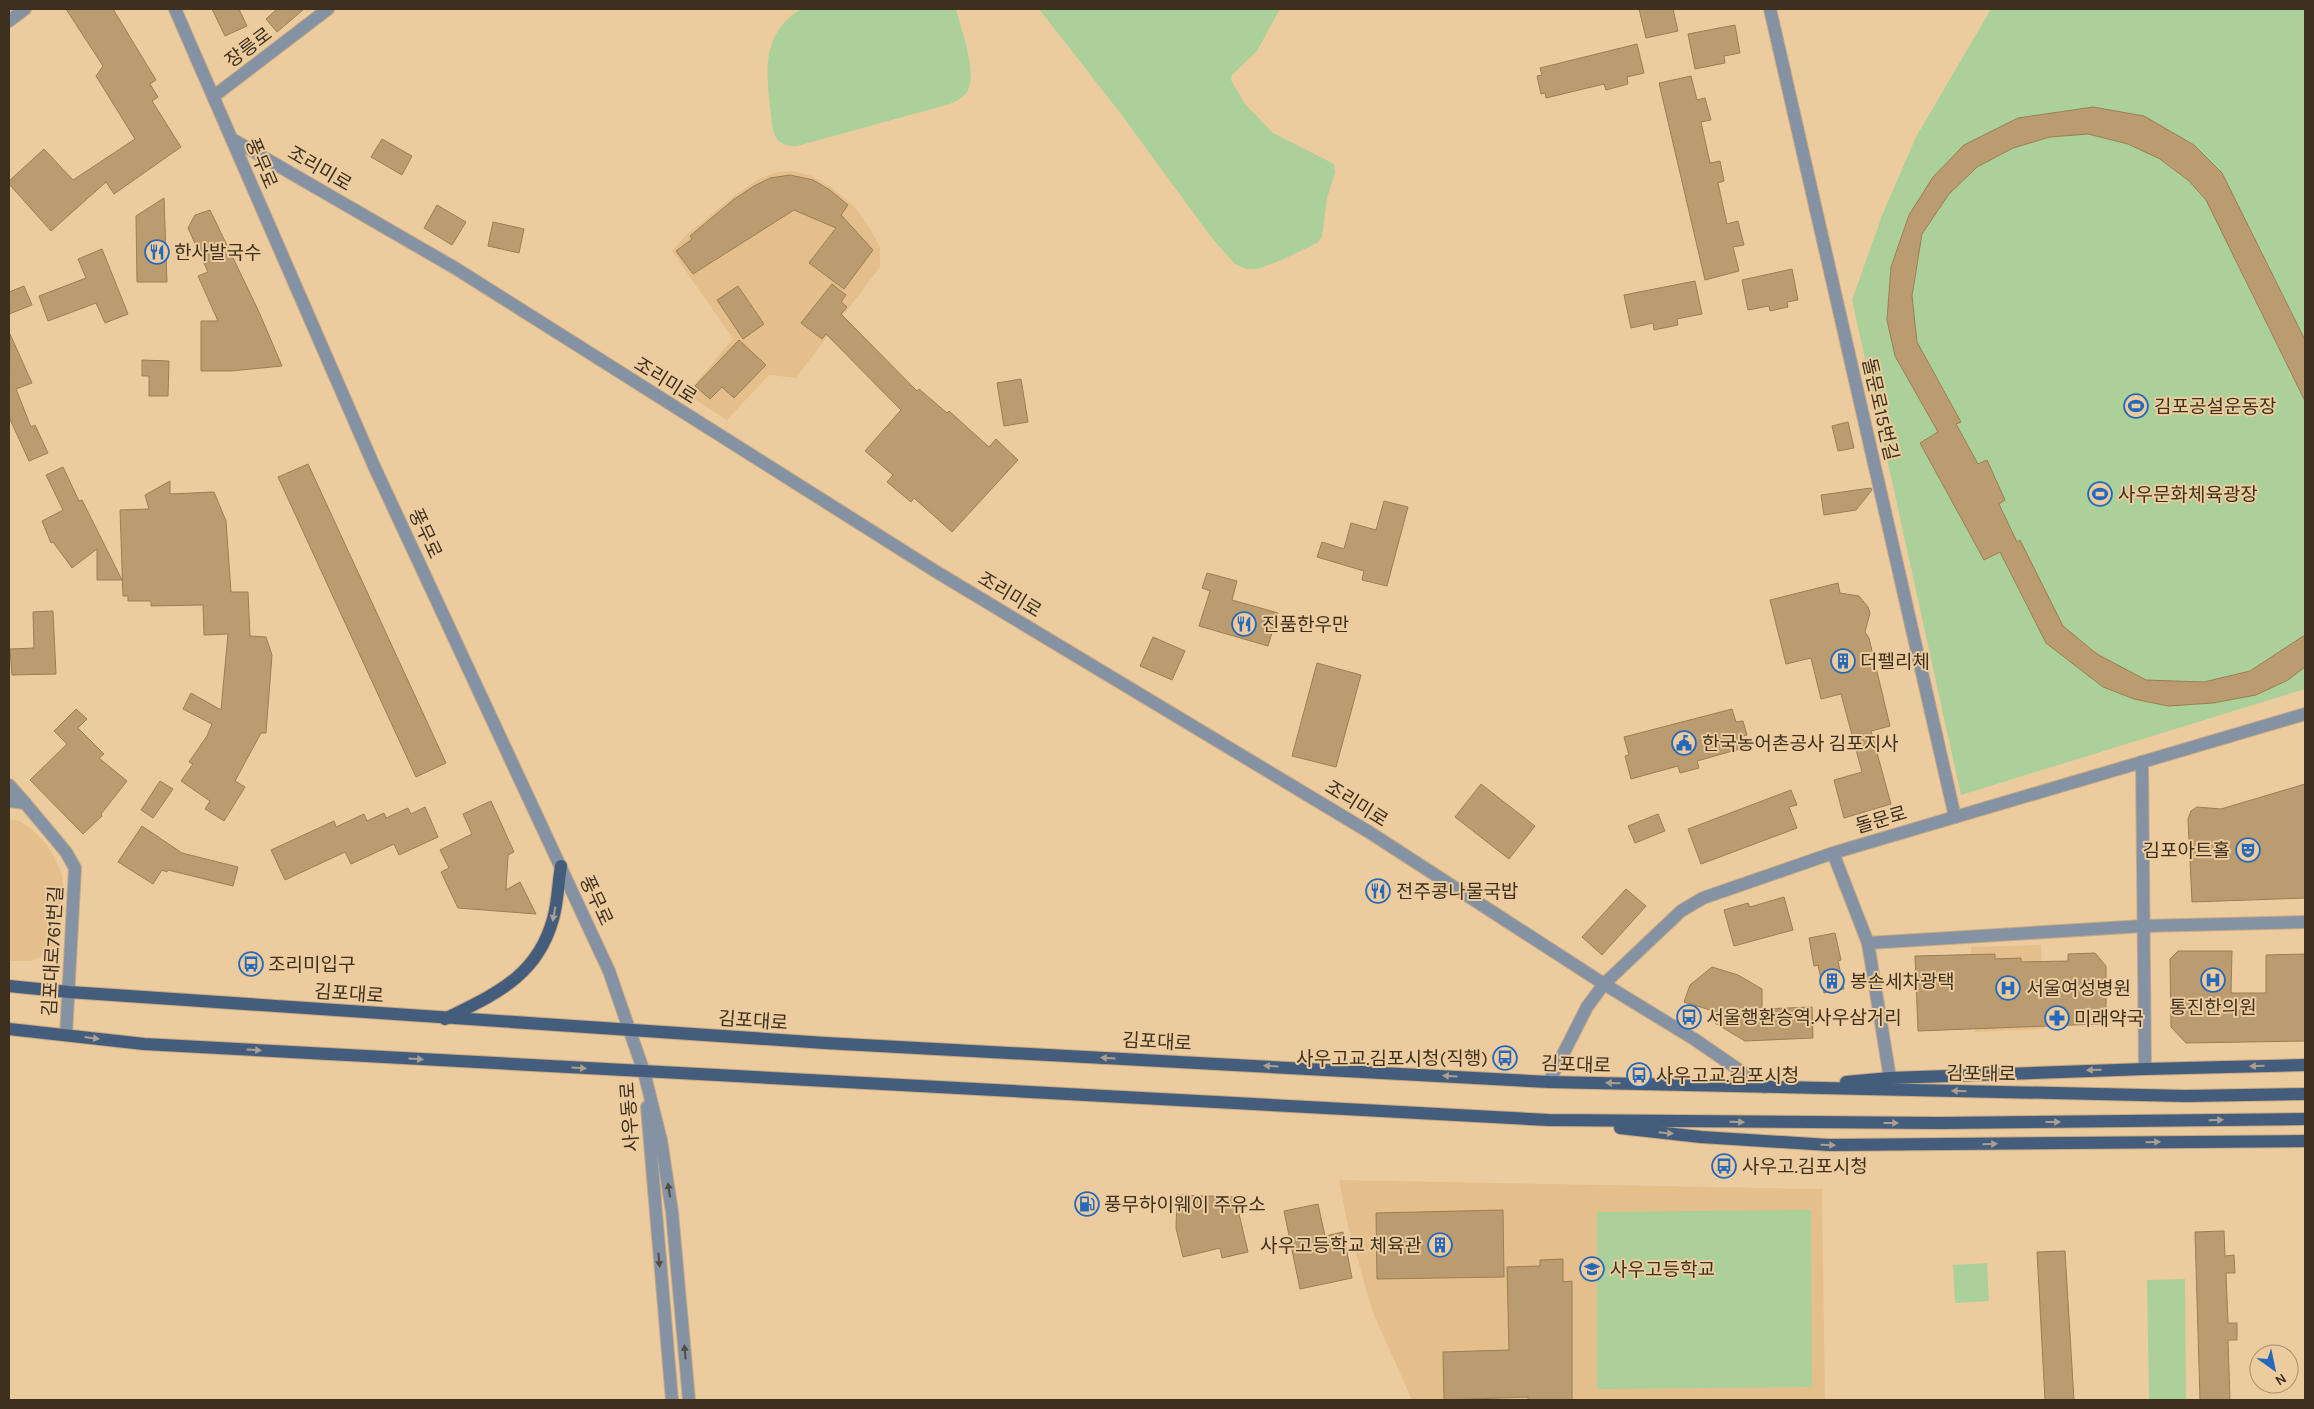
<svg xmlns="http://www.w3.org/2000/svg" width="2314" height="1409" font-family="Karla,'Noto Sans KR',sans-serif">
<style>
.built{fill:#e4bf8b}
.green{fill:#abd09a}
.building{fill:#bb9c70;stroke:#9c7e53}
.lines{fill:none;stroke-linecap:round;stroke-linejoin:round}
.minor-casing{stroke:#c6aa83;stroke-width:14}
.major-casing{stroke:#c6aa83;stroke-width:14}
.minor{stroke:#8492a4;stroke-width:12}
.major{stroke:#455d7c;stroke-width:12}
.oneway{fill:#a9a091}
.oneway2{fill:#524d46}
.labels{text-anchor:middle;stroke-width:4;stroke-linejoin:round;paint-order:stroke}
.street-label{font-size:19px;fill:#3d301e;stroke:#eccc9f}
.poi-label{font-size:19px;fill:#3d301e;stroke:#eccc9f;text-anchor:start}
</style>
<rect width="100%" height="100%" fill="#eccc9f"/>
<g class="built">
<path d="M794 171 812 176 831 187 852 204 866 222 880 247V267L796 378 769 375 727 420 686 394 733 339 672 251 685 236 739 192 759 179 777 172Z"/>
<path d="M9 819 19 821 33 830 48 846 61 871 63 883 57 944 53 951 32 961H9Z"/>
<path d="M2041 945 2044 1029 1975 1032 1971 947Z"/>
<path d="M1339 1180 1822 1189 1825 1400H1412L1373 1313 1348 1226Z"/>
</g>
<g class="green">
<path d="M801 9H956C961 29 977 70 968 90 965 97 958 100 950 104L797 146C780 146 775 141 772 125 768 80 756 37 801 9Z"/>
<path d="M1039 9H1280L1257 51 1232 75 1231 80 1245 104 1273 133 1334 164 1335 173 1327 198 1322 237 1317 243 1284 259 1258 269H1246L1235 264 1211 237 1121 114Z"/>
<path d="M1991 9H2305V689L1961 795 1852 300 1883 213 1916 137Z"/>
<path d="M1811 1210 1812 1387 1597 1389V1212Z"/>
<path d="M1987 1263 1989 1301 1955 1303 1953 1265Z"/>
<path d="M2185 1279 2186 1400H2149L2147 1280Z"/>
</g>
<g class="building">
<path d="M66 9H113L156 80 150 84 158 97 152 101 181 147 114 194 106 182 51 231 9 184V181L44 149 73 180 135 139 96 76 103 66Z"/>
<path d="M212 9H239L247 26 225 36Z"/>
<path d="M277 9H304L277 32 266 19Z"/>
<path d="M1639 9H1673L1678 31 1646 38Z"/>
<path d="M1735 25 1740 53 1724 56 1725 63 1695 69 1688 34Z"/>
<path d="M1637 44 1644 73 1627 77 1628 84 1606 90 1604 84 1546 98 1545 93 1541 94 1537 76 1542 75 1540 68Z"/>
<path d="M1691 76 1697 100 1705 98 1711 120 1701 122 1710 163 1720 161 1724 181 1718 183 1727 224 1738 221 1744 245 1733 247 1739 271 1705 280 1659 83Z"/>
<path d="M2093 107 2144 116 2194 145 2222 173 2305 340V401L2206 200 2189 181 2160 159 2128 144 2088 134 2050 137 2013 148 1977 167 1949 194 1922 234 1912 296 1917 342 1961 422 1956 424 1978 464 1987 460 2005 500 1999 504 2017 542 2020 540 2063 626 2097 654 2146 680 2204 682 2250 671 2305 635V667L2288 680 2256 695 2213 703 2168 706 2134 699 2103 687 2046 643 2000 552 1984 560 1920 443 1938 432 1895 356 1887 320 1891 267 1909 215 1933 177 1964 145 2018 118Z"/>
<path d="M382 139 412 156 402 175 371 157Z"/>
<path d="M790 175 813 180 830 190 848 205 841 215 873 250 844 289 809 263 836 228 794 210 693 274 676 251 692 239 690 236 733 200 754 186 770 178Z"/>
<path d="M164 198 167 282H137L136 216Z"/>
<path d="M437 205 466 222 452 245 424 228Z"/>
<path d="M210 210 259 312 282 366 231 371H201V321H218L198 276 208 272 188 228 195 215Z"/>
<path d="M493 222 524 229 519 253 488 246Z"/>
<path d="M102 249 128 314 105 323 96 303 48 321 39 296 86 278 78 259Z"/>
<path d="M1792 269 1798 300 1787 302 1788 307 1770 311 1769 306 1748 310 1742 280Z"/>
<path d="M1695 281 1702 314 1677 319 1678 325 1654 330 1653 323 1631 328 1624 295Z"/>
<path d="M832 284 846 295 841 302 847 307 841 314 917 391 919 389 947 413 949 411 989 447 996 439 1018 460 952 532 914 498 911 502 887 482 893 475 865 451 901 410 826 334 822 339 801 323Z"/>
<path d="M24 286 32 305 9 314V292Z"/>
<path d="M738 286 764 324 743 339 717 300Z"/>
<path d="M10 334 32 383 16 389 31 427 35 425 48 453 29 461 9 417Z"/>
<path d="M739 340 766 365 734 398 722 387 710 399 695 386Z"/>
<path d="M142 360 169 361 168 396H149V376H142Z"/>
<path d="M1021 379 1028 422 1004 426 997 383Z"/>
<path d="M1848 422 1854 448 1838 451 1832 426Z"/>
<path d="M308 464 446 763 416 777 278 477Z"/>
<path d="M63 467 79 501 82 500 122 580H97V549L72 568 53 542 51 543 42 521 63 510 46 475Z"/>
<path d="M170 481V494L214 492 226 521 231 592H248L250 636 266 637 272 655 266 733H261L235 781 245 787 224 821 205 809 210 801 181 781 193 764 189 762 207 736 212 724 183 709 191 693 221 710 228 634 204 635 203 605 151 606V601H128V596H123L120 510 149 509 145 495Z"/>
<path d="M1871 488 1872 490 1856 510 1824 515 1821 495Z"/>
<path d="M1384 501 1408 507 1387 586 1362 580 1364 571 1317 557 1322 542 1344 549 1351 523 1376 530Z"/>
<path d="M1207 573 1237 581 1232 600 1278 613 1268 646 1199 626 1210 591 1202 588Z"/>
<path d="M1838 583 1840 593 1859 596 1868 607 1870 613 1865 632 1869 638 1890 726 1871 731 1891 804 1844 818 1834 780 1862 772 1841 694 1821 699 1811 658 1786 664 1770 600Z"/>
<path d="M53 611 56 674 12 675 10 649 34 648 33 612Z"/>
<path d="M1153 637 1185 651 1172 680 1140 666Z"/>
<path d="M1317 663 1361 675 1336 767 1292 756Z"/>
<path d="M76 709 87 719 78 728 104 754 99 758 127 781 101 814 102 816 83 834 30 780 67 744 54 731Z"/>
<path d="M1732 709 1736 722 1743 721 1747 735 1740 737 1743 748 1697 761 1699 768 1680 773 1678 766 1631 779 1625 756 1629 755 1624 737Z"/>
<path d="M160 781 173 789 153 818 141 810Z"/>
<path d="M1481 784 1535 826 1509 859 1455 817Z"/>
<path d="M2305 784V898L2192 902 2188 819 2191 811 2197 807 2221 809Z"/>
<path d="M1791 790 1797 805 1789 807 1797 828 1701 864 1688 829Z"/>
<path d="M491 801 514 852 508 855 506 890 520 882 536 914 458 908 441 872 449 868 440 850 472 834 463 814Z"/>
<path d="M425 807 438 837 399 855 394 844 351 864 345 852 285 880 271 850 334 821 336 827 364 814 367 821 384 813 386 818 408 808 411 814Z"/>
<path d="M1658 814 1665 831 1635 843 1628 826Z"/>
<path d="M142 826 182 853 238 867 233 886 168 870 167 872 162 870 153 884 118 862Z"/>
<path d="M1626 889 1646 906 1602 955 1582 937Z"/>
<path d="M1784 897 1793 930 1734 946 1724 910 1748 903 1750 907Z"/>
<path d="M1835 933 1841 960 1838 961 1844 989 1824 993 1818 965 1814 966 1809 938Z"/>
<path d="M2178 951H2232L2231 993H2266V955L2305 954V1041L2186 1043 2171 1027 2170 959Z"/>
<path d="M2095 953 2106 966V1016L2099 1024 1918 1031 1915 956 1995 954V959L2021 958V962L2068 961V954Z"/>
<path d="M1712 967 1738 975 1762 989V1009L1812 1007 1813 1038 1745 1041 1715 1023 1720 1013 1684 1002 1690 985Z"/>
<path d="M1177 1195 1235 1197 1248 1252 1222 1258 1220 1248 1183 1257 1176 1228Z"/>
<path d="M1318 1204 1325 1236 1343 1232 1352 1278 1300 1289 1284 1211Z"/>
<path d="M1503 1210 1504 1277 1377 1279 1376 1213Z"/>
<path d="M2224 1231 2225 1256 2234 1255 2235 1273H2226L2228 1323H2237V1340H2228L2230 1400H2200L2195 1232Z"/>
<path d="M2065 1251 2074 1400H2045L2037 1252Z"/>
<path d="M1563 1259V1282L1572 1281V1400H1528V1397L1444 1400 1443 1352 1509 1350 1507 1267 1540 1266V1260Z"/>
</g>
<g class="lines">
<g class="minor-casing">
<g id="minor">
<path d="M175 9 374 466 609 971 644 1072 661 1140 672 1212 689 1400"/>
<path d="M1770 9 1955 817"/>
<path d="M9 21 25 9"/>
<path d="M214 96 328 9"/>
<path d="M232 139 455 268 935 571 1369 832 1604 984 1694 1039 1764 1087"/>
<path d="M2142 762 2145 1069"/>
<path d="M9 785 25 803"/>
<path d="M9 801 25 803 66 852 75 868 66 1035"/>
<path d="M1833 853 1868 943 1890 1078"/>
<path d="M1868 943 2143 926 2305 922"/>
<path d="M1549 1082 1587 1007 1604 984 1681 911 1703 898 1833 853 2305 714"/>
<path d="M647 1107 672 1400"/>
</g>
</g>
<g class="major-casing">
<g id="major">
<path d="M9 986 69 992 825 1043 1549 1082 2186 1096 2305 1094"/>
<path d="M445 1019C495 994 537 977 553 919 558 902 558 883 561 866"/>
<path d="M9 1029 144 1044 1548 1120 1939 1123 2305 1119"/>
<path d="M1846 1082 1890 1078 2145 1069 2305 1065"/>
<path d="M1620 1128 1701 1137 1829 1145 2305 1141"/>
</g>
</g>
<use href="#minor" class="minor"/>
<use href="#major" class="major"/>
</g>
<defs><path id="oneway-solid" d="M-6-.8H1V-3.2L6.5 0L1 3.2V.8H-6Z" transform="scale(1.25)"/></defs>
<g class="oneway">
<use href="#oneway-solid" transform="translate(554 914) rotate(101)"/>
<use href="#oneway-solid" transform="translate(92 1038) rotate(7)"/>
<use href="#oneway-solid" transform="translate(254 1050) rotate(3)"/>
<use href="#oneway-solid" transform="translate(1108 1058) rotate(-177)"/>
<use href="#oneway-solid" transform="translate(416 1059) rotate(3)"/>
<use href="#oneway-solid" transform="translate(1271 1066) rotate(-177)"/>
<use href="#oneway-solid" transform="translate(2257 1066) rotate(179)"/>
<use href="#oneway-solid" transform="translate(579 1068) rotate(3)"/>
<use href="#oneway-solid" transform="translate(2094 1070) rotate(178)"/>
<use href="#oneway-solid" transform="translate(1450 1076) rotate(-177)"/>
<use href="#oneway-solid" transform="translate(1613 1083) rotate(-179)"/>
<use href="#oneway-solid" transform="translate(1959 1091) rotate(-179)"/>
<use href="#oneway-solid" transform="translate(2216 1120) rotate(-1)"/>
<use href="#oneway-solid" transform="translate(1737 1122) rotate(1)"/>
<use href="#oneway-solid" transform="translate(2053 1122)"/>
<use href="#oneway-solid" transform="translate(1891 1123)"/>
<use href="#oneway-solid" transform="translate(1666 1133) rotate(6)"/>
<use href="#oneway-solid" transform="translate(2153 1142) rotate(-1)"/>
<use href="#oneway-solid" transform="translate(1990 1144) rotate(-1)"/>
<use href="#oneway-solid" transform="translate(1828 1145) rotate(2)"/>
</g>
<g class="oneway2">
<use href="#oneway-solid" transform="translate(669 1190) rotate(-98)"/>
<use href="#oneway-solid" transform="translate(659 1260) rotate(85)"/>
<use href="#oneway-solid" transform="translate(685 1352) rotate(-95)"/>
</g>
<defs>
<g id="restaurant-ring" transform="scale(1.25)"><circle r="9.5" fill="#eccc9f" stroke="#2668b9" stroke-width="1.5"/><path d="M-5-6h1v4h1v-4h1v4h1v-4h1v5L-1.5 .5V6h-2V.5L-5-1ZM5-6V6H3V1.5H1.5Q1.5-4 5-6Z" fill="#2668b9"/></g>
<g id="stadium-ring" transform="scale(1.25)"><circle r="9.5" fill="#eccc9f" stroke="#2668b9" stroke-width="1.5"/><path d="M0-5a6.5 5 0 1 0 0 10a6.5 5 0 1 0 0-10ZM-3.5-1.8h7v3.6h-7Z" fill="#2668b9"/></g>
<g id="building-ring" transform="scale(1.25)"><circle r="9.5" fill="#eccc9f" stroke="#2668b9" stroke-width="1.5"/><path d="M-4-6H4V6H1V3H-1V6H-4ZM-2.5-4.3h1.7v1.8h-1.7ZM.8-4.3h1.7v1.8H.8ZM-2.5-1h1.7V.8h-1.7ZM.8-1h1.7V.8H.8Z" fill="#2668b9"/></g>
<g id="civic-ring" transform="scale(1.25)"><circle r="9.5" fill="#eccc9f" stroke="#2668b9" stroke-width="1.5"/><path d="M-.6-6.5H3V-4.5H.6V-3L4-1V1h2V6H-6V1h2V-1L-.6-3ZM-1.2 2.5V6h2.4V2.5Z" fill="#2668b9"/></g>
<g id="theatre-ring" transform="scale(1.25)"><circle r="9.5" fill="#eccc9f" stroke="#2668b9" stroke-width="1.5"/><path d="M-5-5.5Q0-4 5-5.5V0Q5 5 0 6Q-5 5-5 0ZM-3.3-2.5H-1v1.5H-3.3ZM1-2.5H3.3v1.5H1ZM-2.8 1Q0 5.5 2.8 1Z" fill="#2668b9"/></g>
<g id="bus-ring" transform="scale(1.25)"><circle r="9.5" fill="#eccc9f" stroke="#2668b9" stroke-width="1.5"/><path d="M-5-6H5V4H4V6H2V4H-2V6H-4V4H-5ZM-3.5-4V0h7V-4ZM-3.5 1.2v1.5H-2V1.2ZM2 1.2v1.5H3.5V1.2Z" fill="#2668b9"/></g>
<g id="hospital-ring" transform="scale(1.25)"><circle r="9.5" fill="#eccc9f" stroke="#2668b9" stroke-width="1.5"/><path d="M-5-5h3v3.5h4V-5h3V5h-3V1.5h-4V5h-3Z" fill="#2668b9"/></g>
<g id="pharmacy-ring" transform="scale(1.25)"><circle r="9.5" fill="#eccc9f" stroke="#2668b9" stroke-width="1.5"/><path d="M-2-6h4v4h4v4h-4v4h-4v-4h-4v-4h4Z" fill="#2668b9"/></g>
<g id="fuel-ring" transform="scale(1.25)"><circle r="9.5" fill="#eccc9f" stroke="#2668b9" stroke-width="1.5"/><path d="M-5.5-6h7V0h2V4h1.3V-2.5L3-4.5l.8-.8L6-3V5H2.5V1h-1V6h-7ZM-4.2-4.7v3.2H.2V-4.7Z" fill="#2668b9"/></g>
<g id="school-ring" transform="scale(1.25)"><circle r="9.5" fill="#eccc9f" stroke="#2668b9" stroke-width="1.5"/><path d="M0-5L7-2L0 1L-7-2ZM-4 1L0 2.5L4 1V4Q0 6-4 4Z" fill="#2668b9"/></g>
</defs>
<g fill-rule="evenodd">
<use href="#restaurant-ring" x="157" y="252"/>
<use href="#stadium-ring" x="2136" y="406"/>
<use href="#stadium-ring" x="2100" y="494"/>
<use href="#restaurant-ring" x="1244" y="624"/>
<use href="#building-ring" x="1843" y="661"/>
<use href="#civic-ring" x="1684" y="743"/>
<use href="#theatre-ring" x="2248" y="850"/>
<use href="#restaurant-ring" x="1378" y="891"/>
<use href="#bus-ring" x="251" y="964"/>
<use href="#hospital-ring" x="2213" y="980"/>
<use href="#building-ring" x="1832" y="981"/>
<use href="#hospital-ring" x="2008" y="988"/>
<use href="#bus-ring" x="1689" y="1017"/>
<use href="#pharmacy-ring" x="2057" y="1018"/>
<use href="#bus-ring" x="1505" y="1058"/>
<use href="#bus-ring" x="1639" y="1075"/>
<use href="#bus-ring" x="1724" y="1166"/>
<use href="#fuel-ring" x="1087" y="1204"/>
<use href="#building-ring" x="1440" y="1245"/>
<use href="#school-ring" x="1592" y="1269"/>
</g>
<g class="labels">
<g class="street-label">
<text transform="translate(248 47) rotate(-37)" y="7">장릉로</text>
<text transform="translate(262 163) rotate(67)" y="7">풍무로</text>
<text transform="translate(320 168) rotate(30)" y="7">조리미로</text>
<text transform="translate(666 380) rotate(32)" y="7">조리미로</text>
<text transform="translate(1881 409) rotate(77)" y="7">돌문로15번길</text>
<text transform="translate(426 533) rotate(65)" y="7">풍무로</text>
<text transform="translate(1010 594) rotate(31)" y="7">조리미로</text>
<text transform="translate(1357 803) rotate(32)" y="7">조리미로</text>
<text transform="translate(1881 819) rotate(-16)" y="7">돌문로</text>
<text transform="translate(597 900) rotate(65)" y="7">풍무로</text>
<text transform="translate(52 951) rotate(-87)" y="7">김포대로761번길</text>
<text transform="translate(349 993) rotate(4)" y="7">김포대로</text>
<text transform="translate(753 1020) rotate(4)" y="7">김포대로</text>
<text transform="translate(1157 1041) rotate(3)" y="7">김포대로</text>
<text transform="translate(1576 1064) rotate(2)" y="7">김포대로</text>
<text transform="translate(1981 1073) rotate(1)" y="7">김포대로</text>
<text transform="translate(629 1117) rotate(-94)" y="7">사우동로</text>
</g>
<g class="poi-label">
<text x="174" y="259">한사발국수</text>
<text x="2154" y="413">김포공설운동장</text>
<text x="2118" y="501">사우문화체육광장</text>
<text x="1262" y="631">진품한우만</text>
<text x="1860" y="668">더펠리체</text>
<text x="1702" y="750">한국농어촌공사 김포지사</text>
<text x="2230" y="857" text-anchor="end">김포아트홀</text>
<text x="1396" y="898">전주콩나물국밥</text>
<text x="268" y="971">조리미입구</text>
<text x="1850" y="988">봉손세차광택</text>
<text x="2026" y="995">서울여성병원</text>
<text x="2213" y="1014" text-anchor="middle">통진한의원</text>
<text x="1706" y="1024">서울행환승역.사우삼거리</text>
<text x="2074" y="1025">미래약국</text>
<text x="1488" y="1065" text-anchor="end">사우고교.김포시청(직행)</text>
<text x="1656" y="1082">사우고교.김포시청</text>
<text x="1742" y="1173">사우고.김포시청</text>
<text x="1104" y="1211">풍무하이웨이 주유소</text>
<text x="1422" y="1252" text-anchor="end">사우고등학교 체육관</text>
<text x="1610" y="1276">사우고등학교</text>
</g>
</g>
<rect width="2314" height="1409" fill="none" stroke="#3d301e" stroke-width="20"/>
<g transform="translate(2274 1369) rotate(147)"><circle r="24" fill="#eccc9f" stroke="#a68e6b"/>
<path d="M0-4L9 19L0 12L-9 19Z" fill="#2668b9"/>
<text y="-8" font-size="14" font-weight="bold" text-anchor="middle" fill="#3d301e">N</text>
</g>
</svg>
